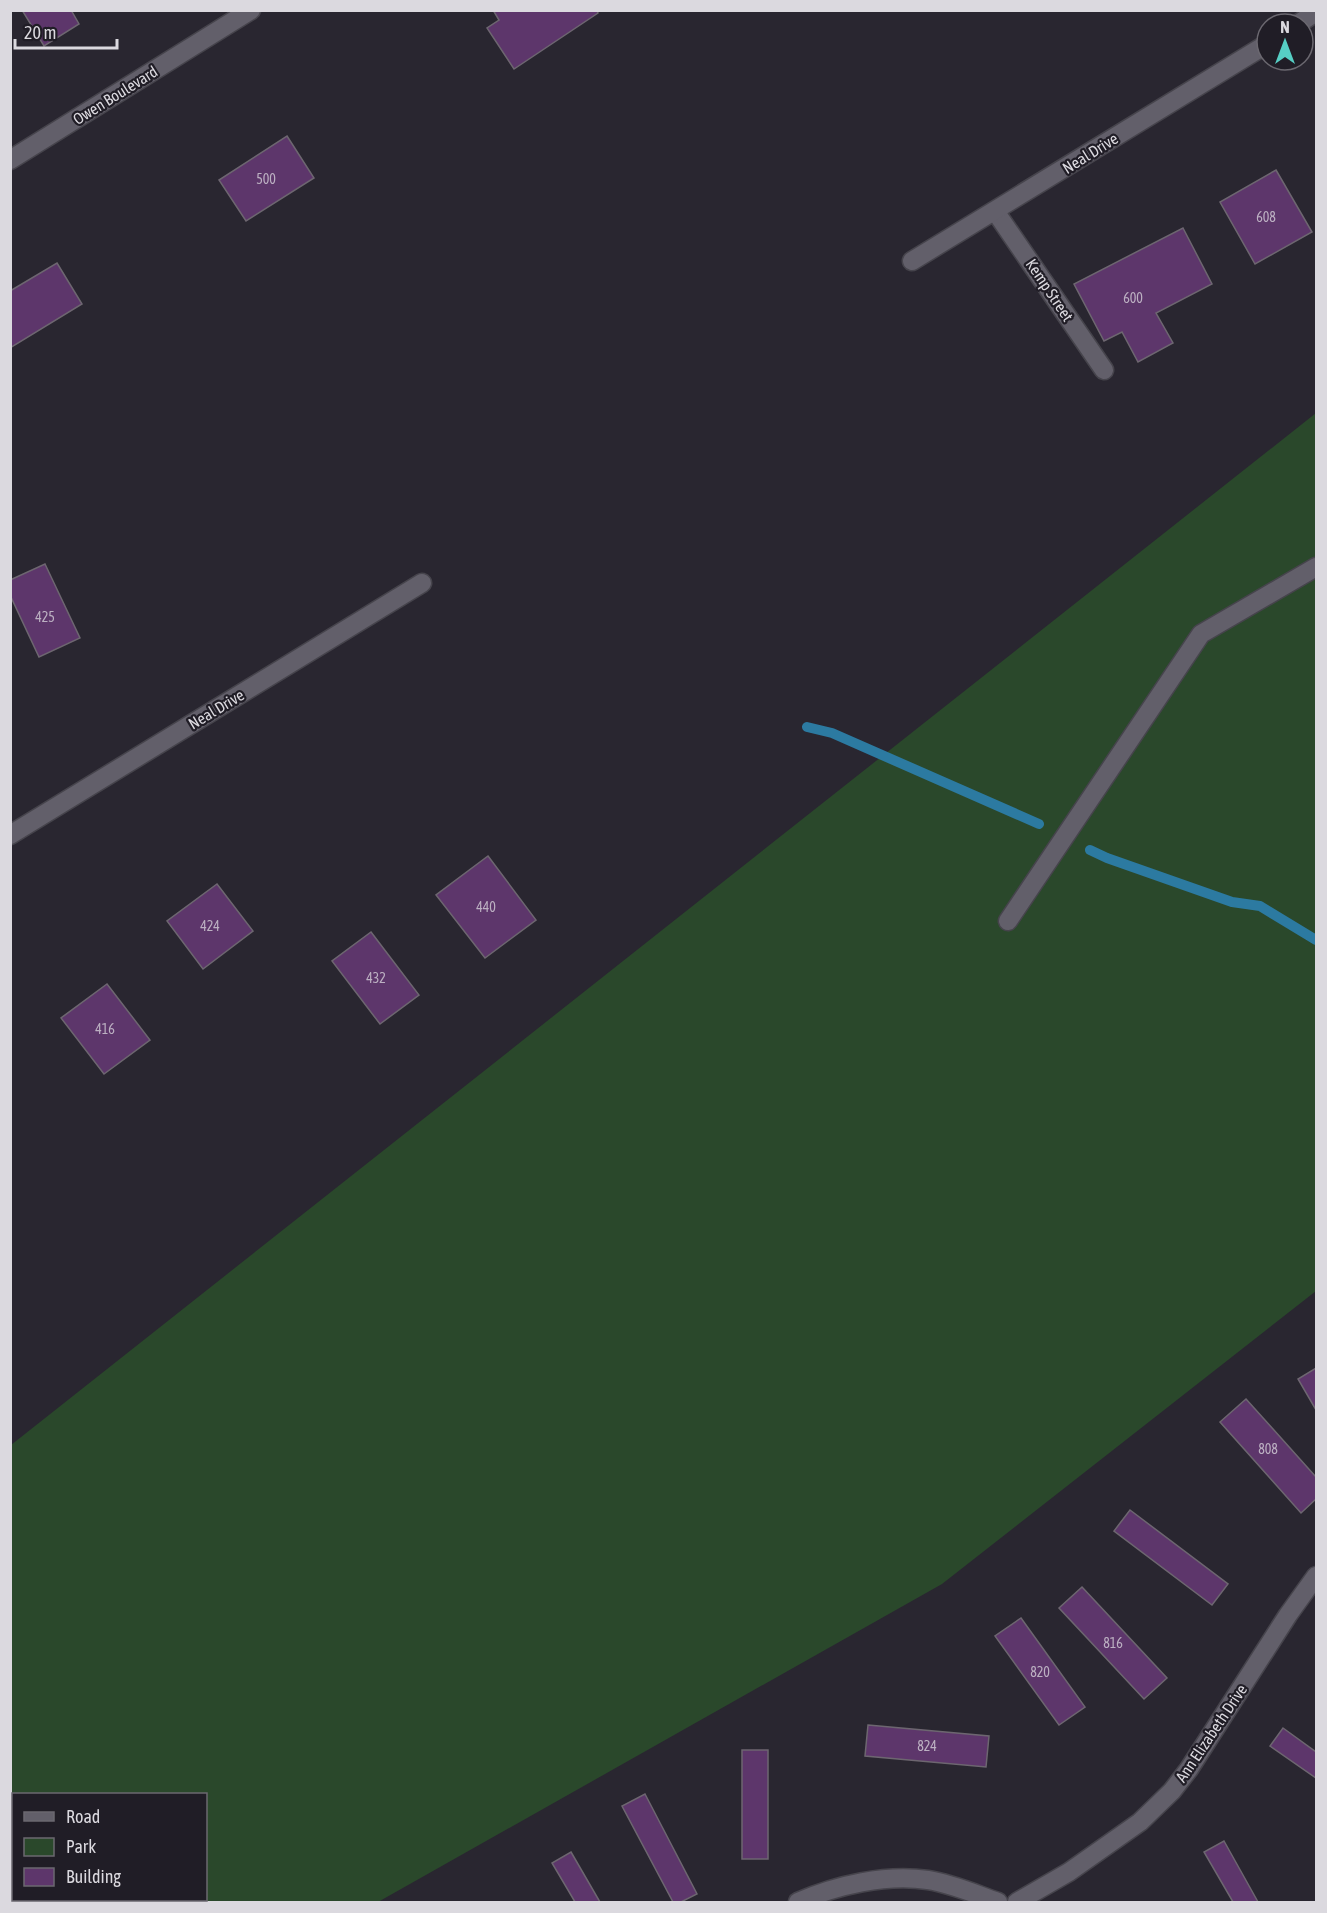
<svg xmlns="http://www.w3.org/2000/svg" width="1327" height="1913" font-family="'Asap Condensed',sans-serif">
<style>
.green{fill:#2a482b;fill-rule:evenodd}
.lines{fill:none;stroke-linecap:round;stroke-linejoin:round}
.stream{stroke:#2c7aa1;stroke-width:10}
.building{fill:#5d366b;stroke:#6d6670;stroke-width:1.5}
.street-casing{stroke:#46444c;stroke-width:21}
.street{stroke:#625f6a;stroke-width:18}
.labels{text-anchor:middle;stroke-width:4.5;stroke-linejoin:round;paint-order:stroke}
.number-label{font-size:14px;fill:#bcb0c2}
.street-label{font-size:16px;fill:#dbd9df;stroke:#201d26}
</style>
<rect width="100%" height="100%" fill="#292630"/>
<path class="green" d="M1316 413V1291L942 1584 378 1902H11V1445ZM14 1794H206V1900H14Z"/>
<g class="lines">
<g class="stream">
<path d="M807 727 832 733 1039 824"/>
<path d="M1090 850 1107 858 1232 902 1260 906 1316 940"/>
</g>
</g>
<g class="building">
<path d="M22 10H71L79 24 44 46Z"/>
<path d="M493 10H597L598 13 514 69 487 28 499 20Z"/>
<path d="M287 136 314 178 246 221 219 180Z"/>
<path d="M1276 170 1312 232 1255 264 1220 202Z"/>
<path d="M1183 228 1212 284 1156 313 1173 343 1138 362 1122 332 1104 341 1074 284Z"/>
<path d="M57 263 82 304 10 348V291Z"/>
<path d="M45 564 80 638 39 657 10 595V580Z"/>
<path d="M488 856 536 920 485 958 436 895Z"/>
<path d="M217 884 253 931 203 969 167 921Z"/>
<path d="M371 932 419 995 380 1024 332 961Z"/>
<path d="M107 984 150 1040 104 1074 61 1018Z"/>
<path d="M1316 1368V1410L1298 1379Z"/>
<path d="M1246 1399 1316 1477V1499L1301 1513 1220 1422Z"/>
<path d="M1130 1510 1228 1584 1212 1605 1114 1531Z"/>
<path d="M1082 1587 1167 1678 1144 1699 1059 1608Z"/>
<path d="M1021 1618 1085 1707 1059 1725 995 1636Z"/>
<path d="M868 1725 989 1736 986 1767 865 1756Z"/>
<path d="M1283 1728 1316 1752V1778L1270 1746Z"/>
<rect x="742" y="1750" width="26" height="109"/>
<path d="M645 1794 697 1894 681 1902H673L622 1806Z"/>
<path d="M1224 1841 1258 1902H1233L1204 1852Z"/>
<path d="M571 1852 600 1902H575L552 1863Z"/>
</g>
<g class="lines">
<g class="street-casing">
<g id="street">
<path d="M1298 24 1316 12"/>
<path d="M10 160 251 10"/>
<path d="M995 211 1104 370"/>
<path d="M912 261 1267 44"/>
<path d="M10 835 422 583"/>
<path d="M1008 921 1201 634 1316 567"/>
<path d="M798 1902C837 1885 885 1874 928 1880 953 1884 975 1894 998 1902"/>
<path d="M1017 1902 1069 1872 1140 1822 1172 1791 1189 1769 1288 1615 1316 1576"/>
</g>
</g>
<use href="#street" class="street"/>
</g>
<g class="labels">
<g class="number-label">
<text x="266" y="184">500</text>
<text x="1266" y="222">608</text>
<text x="1133" y="303">600</text>
<text x="45" y="622">425</text>
<text x="486" y="912">440</text>
<text x="210" y="931">424</text>
<text x="376" y="983">432</text>
<text x="105" y="1034">416</text>
<text x="1268" y="1454">808</text>
<text x="1113" y="1648">816</text>
<text x="1040" y="1677">820</text>
<text x="927" y="1751">824</text>
</g>
<g class="street-label">
<text transform="translate(115 95) rotate(-32)" y="6">Owen Boulevard</text>
<text transform="translate(1090 153) rotate(-32)" y="6">Neal Drive</text>
<text transform="translate(1050 290) rotate(56)" y="6">Kemp Street</text>
<text transform="translate(216 709) rotate(-31)" y="6">Neal Drive</text>
<text transform="translate(1211 1733) rotate(-56)" y="6">Ann Elizabeth Drive</text>
</g>
</g>
<rect width="1327" height="1913" fill="none" stroke="#dbd9df" stroke-width="24"/>
<rect x="12" y="1793" width="195" height="108" fill="#201d26" stroke="#6b6870" stroke-width="1.5"/>
<rect x="24" y="1812" width="30" height="9" fill="#625f6a" stroke="#6b6870" stroke-width="1.5"/>
<text x="66" y="1823" font-size="18" fill="#dbd9df">Road</text>
<rect x="24" y="1838" width="30" height="18" fill="#2a482b" stroke="#6b6870" stroke-width="1.5"/>
<text x="66" y="1853" font-size="18" fill="#dbd9df">Park</text>
<rect x="24" y="1868" width="30" height="18" fill="#5d366b" stroke="#6b6870" stroke-width="1.5"/>
<text x="66" y="1883" font-size="18" fill="#dbd9df">Building</text>
<g transform="translate(1285 42)"><circle r="28" fill="#201d26" stroke="#6b6870" stroke-width="1.5"/>
<path d="M0-4.5L10 22L0 15L-10 22Z" fill="#56cec4"/>
<text y="-9" font-size="16" font-weight="bold" text-anchor="middle" fill="#dbd9df">N</text>
</g>
<path d="M15 39v9h102v-9" fill="none" stroke="#dbd9df" stroke-width="3"/>
<text x="24" y="39" font-size="18" fill="#dbd9df" stroke="#201d26" stroke-width="4.5" paint-order="stroke">20 m</text>
</svg>
